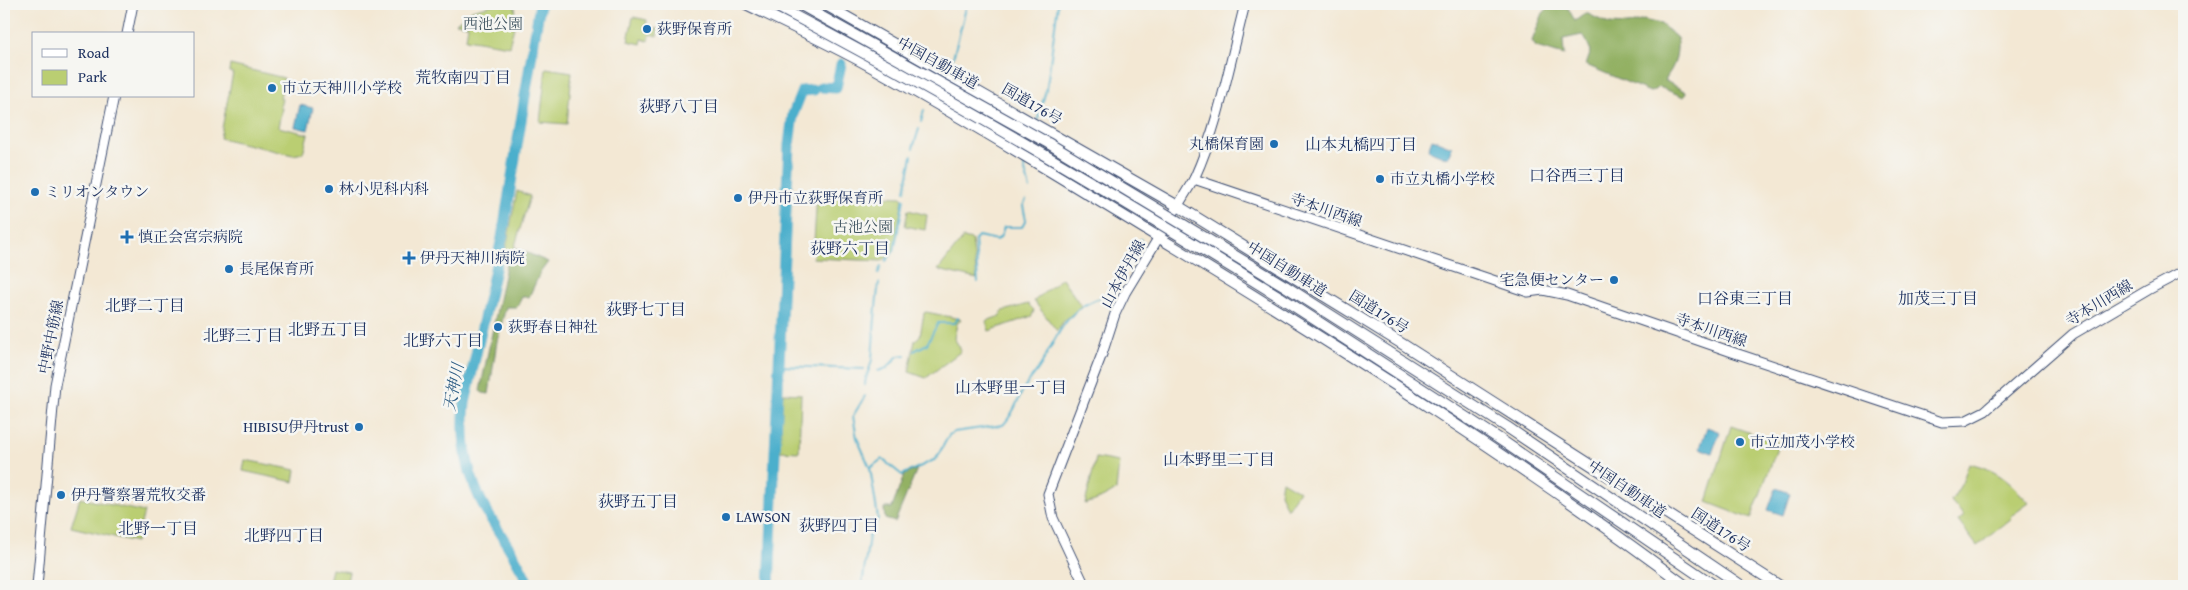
<svg xmlns="http://www.w3.org/2000/svg" width="2188" height="590" font-family="'Gentium Book Plus','Noto Serif JP',serif">
<style>
.green{fill:#bace72;stroke:#6a7e68}
.forest{fill:#93b164;stroke:#577061}
.water{fill:#4cafcc;stroke:#346f95}
.lines{fill:none;stroke-linecap:round;stroke-linejoin:round}
.stream{stroke:#4cafcc;stroke-width:2}
.river{stroke:#4cafcc;stroke-width:11}
.major-casing{stroke:#3b4b70;stroke-width:11}
.highway-casing{stroke:#3b4b70;stroke-width:12}
.major{stroke:#fff;stroke-width:9}
.highway{stroke:#fff;stroke-width:10}
.highway-bridge-casing{stroke:#3b4b70;stroke-width:12;stroke-linecap:butt}
.highway-bridge{stroke:#fff;stroke-width:10}
.poi-dot{fill:#1f6fb2;stroke:#f6f6f2;stroke-width:2}
.labels{text-anchor:middle;stroke-width:5;stroke-linejoin:round;paint-order:stroke}
.park-label{font-size:15px;fill:#435763;stroke:#f6f6f2}
.poi-label{font-size:15px;fill:#1b2f5e;stroke:#f6f6f2;text-anchor:start}
.street-label{font-size:15px;fill:#1b2f5e;stroke:#f6f6f2}
.neighbourhood-label{font-size:16px;fill:#1b2f5e;stroke:#f6f6f2}
.water-label{font-size:16px;font-style:italic;fill:#2c5c84;stroke:#f6f6f2}
</style>
<rect width="100%" height="100%" fill="#f6f6f2"/>
<filter id="ink" filterUnits="userSpaceOnUse"><feTurbulence type="fractalNoise" baseFrequency=".02" numOctaves="2"/><feDisplacementMap in="SourceGraphic" scale="10" xChannelSelector="R" yChannelSelector="G"/><feConvolveMatrix kernelMatrix="1 2 1 2 8 2 1 2 1" color-interpolation-filters="sRGB"/></filter>
<filter id="wash" filterUnits="userSpaceOnUse"><feTurbulence type="fractalNoise" baseFrequency=".0096" numOctaves="4" result="noise"/><feDisplacementMap in="SourceGraphic" scale="20" xChannelSelector="R" yChannelSelector="G"/><feGaussianBlur stdDeviation="1.12" result="paint"/><feColorMatrix in="noise" values="0 0 0 0 0 0 0 0 0 0 0 0 0 0 0 0 0 1.4 0 .05"/><feComposite in="paint" operator="in"/></filter>
<g filter="url(#wash)">
<rect width="100%" height="100%" fill="#f3e8d4"/>
<g class="green">
<path d="M495 4H514C519 17 512 33 509 46L466 39 468 25 456 23 472 10Z"/>
<path d="M633 17 647 20 646 27 658 29 657 36 650 34 648 41 642 39 641 44 628 41Z"/>
<path d="M230 65 284 78 280 98 282 99 280 107 282 108 278 127 308 134 303 153 293 155 220 138 233 73 229 72Z"/>
<path d="M546 68 572 72 567 124 540 122Z"/>
<path d="M517 191 530 196 511 259 504 258Z"/>
<path d="M817 193 901 197 903 199 895 246 893 252 882 261 813 258Z"/>
<path d="M908 210 927 215 925 230 905 226Z"/>
<path d="M963 238 972 240 977 279 938 270Z"/>
<path d="M1062 278 1081 306 1063 322 1057 331 1034 301Z"/>
<path d="M1028 304 1034 310 1032 316 989 331 986 321 1000 316 1003 311Z"/>
<path d="M926 312 961 319 957 324 954 338 960 348V352L926 378 909 372 915 340 920 336 924 313Z"/>
<path d="M783 393 801 394 799 452 780 451Z"/>
<path d="M1731 426 1779 443 1751 519 1707 502Z"/>
<path d="M1096 458 1119 462 1116 490C1107 496 1097 501 1085 504Z"/>
<path d="M245 460 296 470 294 482 243 471Z"/>
<path d="M1969 463C1998 470 2009 481 2029 503L2011 516 2012 518 1977 546 1958 521 1964 516 1951 501 1962 483Z"/>
<path d="M1282 481 1299 491 1287 509 1280 493Z"/>
<path d="M80 498 144 512 136 542 71 527Z"/>
<path d="M332 569 349 572 346 586H328Z"/>
</g>
<g class="forest">
<path d="M1548 8H1568L1575 21 1586 13 1609 24 1628 25 1643 20 1661 24 1677 38C1678 56 1675 67 1664 80L1686 92 1684 97 1659 87 1654 91 1650 92 1586 65 1591 51 1586 40 1582 35 1563 39 1564 55 1536 47 1532 41 1543 13Z"/>
<path d="M516 248 548 262 540 273 529 297H522L517 307H506L497 341 489 394 483 393 480 391 509 251Z"/>
<path d="M917 469 895 522 885 519 884 508H892L904 475Z"/>
</g>
<g class="water">
<path d="M300 105 313 108 308 130 295 127Z"/>
<path d="M1432 139 1452 147 1448 158 1428 150Z"/>
<path d="M1707 427 1720 432 1712 453 1700 448Z"/>
<path d="M1776 488 1790 493 1783 515 1768 510Z"/>
</g>
<g class="lines">
<g class="stream">
<path d="M947 64 953 58 967 4"/>
<path d="M921 122 924 110"/>
<path d="M1037 122 1047 86 1058 4"/>
<path d="M913 148 919 129"/>
<path d="M1027 160 1024 167 1030 189"/>
<path d="M905 191 912 156"/>
<path d="M886 261 894 251 904 199"/>
<path d="M1124 264 1141 239"/>
<path d="M878 274 881 266"/>
<path d="M978 282 975 240 978 236 997 240 1001 236 1004 227H1022L1026 220 1023 206 1026 200"/>
<path d="M914 351 927 344 938 323H955L958 318"/>
<path d="M779 366 864 369"/>
<path d="M878 371 887 368 898 356 906 355"/>
<path d="M865 385C865 375 871 368 872 359 874 333 875 308 879 283"/>
<path d="M865 396 853 416 857 438 870 468"/>
<path d="M862 586 869 536 878 518 870 468 882 459 902 475 936 459 949 435 954 432 1003 425C1014 414 1017 401 1024 388 1030 379 1037 372 1042 363 1058 334 1068 306 1104 297L1118 277"/>
</g>
<g class="river">
<path d="M821 87 836 88 841 64"/>
<path d="M529 586C519 559 501 537 487 512 467 477 461 443 465 403L502 238 540 4"/>
<path d="M769 586 789 145 793 114 802 91 814 90"/>
</g>
</g>
</g>
<g filter="url(#ink)">
<g class="lines">
<g class="major-casing">
<g id="major">
<path d="M127 34 133 4"/>
<path d="M1194 179 1528 292 1543 290 1567 295 1732 352 1942 422 1965 421 1985 411 2073 334 2148 290 2184 271"/>
<path d="M37 586 55 385 114 96"/>
<path d="M1085 586 1053 518 1048 494 1102 354 1115 314 1125 293 1194 179C1219 124 1230 62 1245 4"/>
</g>
</g>
<g class="highway-casing">
<g id="highway">
<path d="M746 4C787 24 830 44 870 66 974 124 1075 186 1176 248 1350 354 1523 464 1686 586"/>
<path d="M824 4 1178 206 1404 345 1780 586"/>
<path d="M1285 286 1507 427 1742 586"/>
<path d="M1280 297 1498 438 1715 586"/>
</g>
</g>
<use href="#major" class="major"/>
<use href="#highway" class="highway"/>
<g class="highway-bridge-casing">
<g id="highway-bridge">
<path d="M772 4C945 94 1114 194 1280 297"/>
<path d="M799 4 1048 143 1285 286"/>
</g>
</g>
<use href="#highway-bridge" class="highway-bridge"/>
</g>
</g>
<g class="poi-dot">
<circle cx="647" cy="29" r="5"/>
<circle cx="272" cy="88" r="5"/>
<circle cx="1274" cy="144" r="5"/>
<circle cx="1380" cy="179" r="5"/>
<circle cx="329" cy="189" r="5"/>
<circle cx="35" cy="192" r="5"/>
<circle cx="738" cy="198" r="5"/>
<path d="M124.5 229.5h5v5h5v5h-5v5h-5v-5h-5v-5h5z"/>
<path d="M406.5 250.5h5v5h5v5h-5v5h-5v-5h-5v-5h5z"/>
<circle cx="229" cy="269" r="5"/>
<circle cx="1614" cy="280" r="5"/>
<circle cx="498" cy="327" r="5"/>
<circle cx="359" cy="427" r="5"/>
<circle cx="1740" cy="442" r="5"/>
<circle cx="61" cy="495" r="5"/>
<circle cx="726" cy="517" r="5"/>
</g>
<g class="labels">
<g class="park-label">
<text x="493" y="29">西池公園</text>
<text x="863" y="232">古池公園</text>
</g>
<g class="poi-label">
<text x="657" y="34">荻野保育所</text>
<text x="282" y="93">市立天神川小学校</text>
<text x="1264" y="149" text-anchor="end">丸橋保育園</text>
<text x="1390" y="184">市立丸橋小学校</text>
<text x="339" y="194">林小児科内科</text>
<text x="45" y="197">ミリオンタウン</text>
<text x="748" y="203">伊丹市立荻野保育所</text>
<text x="138" y="242">慎正会宮宗病院</text>
<text x="420" y="263">伊丹天神川病院</text>
<text x="239" y="274">長尾保育所</text>
<text x="1604" y="285" text-anchor="end">宅急便センター</text>
<text x="508" y="332">荻野春日神社</text>
<text x="349" y="432" text-anchor="end">HIBISU伊丹trust</text>
<text x="1750" y="447">市立加茂小学校</text>
<text x="71" y="500">伊丹警察署荒牧交番</text>
<text x="736" y="522">LAWSON</text>
</g>
<g class="street-label">
<text transform="translate(938 63) rotate(29)" y="5">中国自動車道</text>
<text transform="translate(1032 104) rotate(30)" y="5">国道176号</text>
<text transform="translate(1326 210) rotate(19)" y="5">寺本川西線</text>
<text transform="translate(1287 269) rotate(32)" y="5">中国自動車道</text>
<text transform="translate(1123 274) rotate(-61)" y="5">山本伊丹線</text>
<text transform="translate(2099 303) rotate(-31)" y="5">寺本川西線</text>
<text transform="translate(1379 312) rotate(32)" y="5">国道176号</text>
<text transform="translate(1711 330) rotate(19)" y="5">寺本川西線</text>
<text transform="translate(51 337) rotate(-79)" y="5">中野中筋線</text>
<text transform="translate(1627 489) rotate(34)" y="5">中国自動車道</text>
<text transform="translate(1721 530) rotate(33)" y="5">国道176号</text>
</g>
<g class="neighbourhood-label">
<text x="463" y="83">荒牧南四丁目</text>
<text x="679" y="112">荻野八丁目</text>
<text x="1361" y="150">山本丸橋四丁目</text>
<text x="1577" y="181">口谷西三丁目</text>
<text x="850" y="254">荻野六丁目</text>
<text x="1745" y="304">口谷東三丁目</text>
<text x="1938" y="304">加茂三丁目</text>
<text x="145" y="311">北野二丁目</text>
<text x="646" y="315">荻野七丁目</text>
<text x="328" y="335">北野五丁目</text>
<text x="243" y="341">北野三丁目</text>
<text x="443" y="346">北野六丁目</text>
<text x="1011" y="393">山本野里一丁目</text>
<text x="1219" y="465">山本野里二丁目</text>
<text x="638" y="507">荻野五丁目</text>
<text x="839" y="531">荻野四丁目</text>
<text x="158" y="534">北野一丁目</text>
<text x="284" y="541">北野四丁目</text>
</g>
<g class="water-label">
<text transform="translate(453 387) rotate(-79)" y="6">天神川</text>
</g>
</g>
<rect width="2188" height="590" fill="none" stroke="#f6f6f2" stroke-width="20"/>
<rect x="32" y="32" width="162" height="65" fill="#f6f6f2" stroke="#9ea6b7"/>
<rect x="42" y="49" width="25" height="8" fill="#ffffff" stroke="#9ea6b7"/>
<text x="78" y="58" font-size="15" fill="#1b2f5e">Road</text>
<rect x="42" y="70" width="25" height="15" fill="#bace72" stroke="#9ea6b7"/>
<text x="78" y="82" font-size="15" fill="#1b2f5e">Park</text>
</svg>
